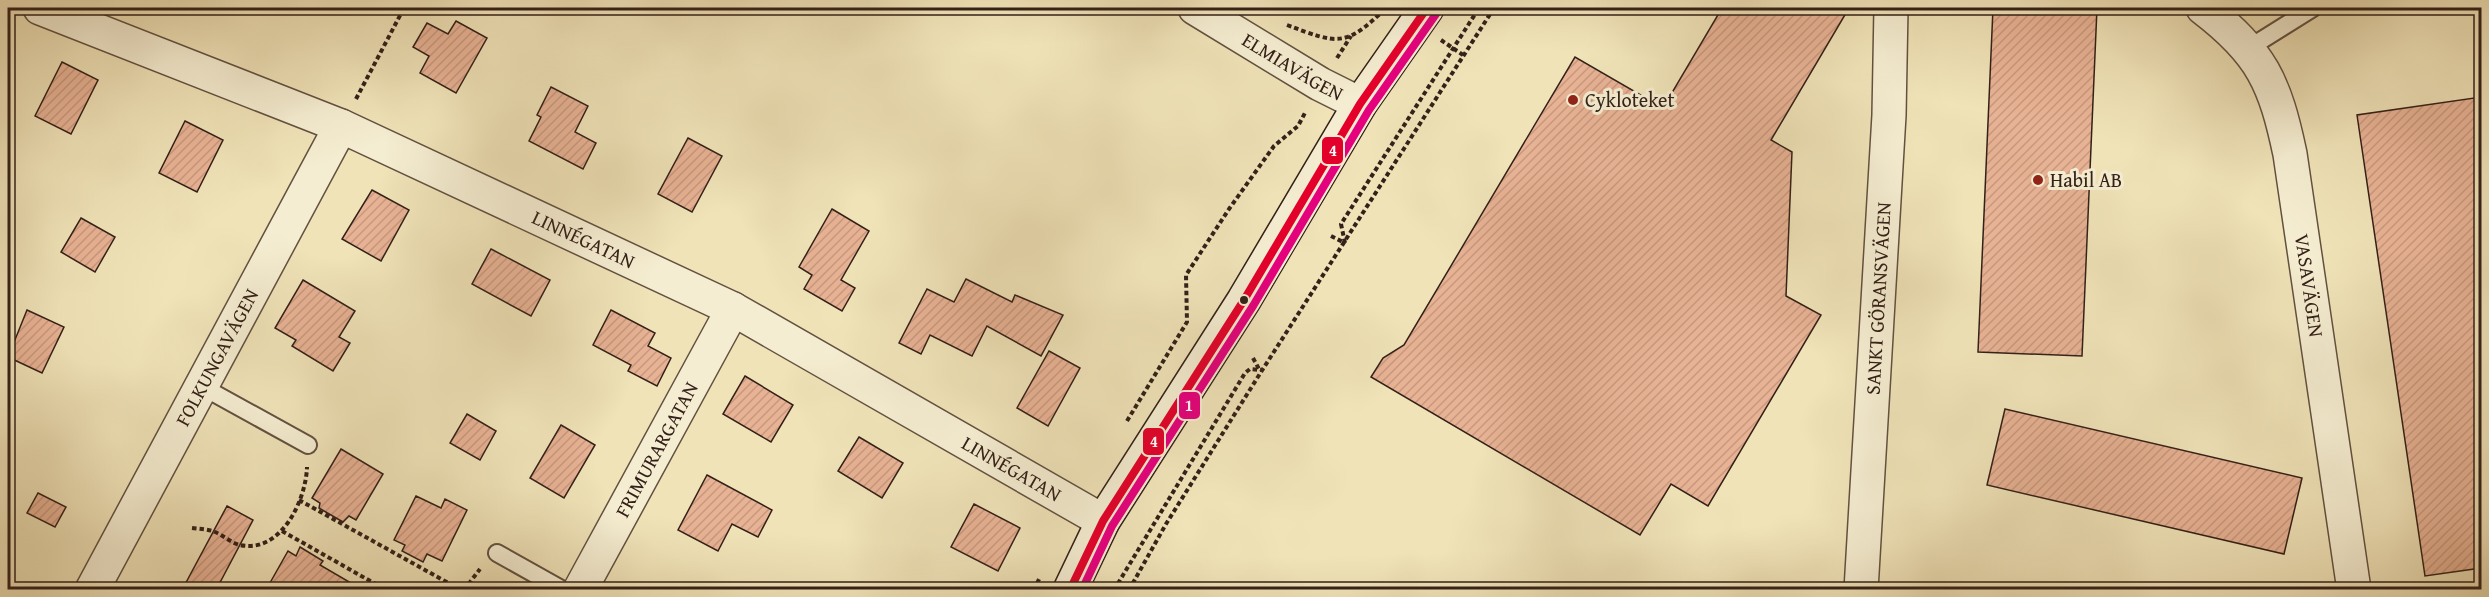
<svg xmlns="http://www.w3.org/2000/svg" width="2489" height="597" font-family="'Gentium Book Plus',serif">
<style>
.building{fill:url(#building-hatch);stroke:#332018;stroke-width:1.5}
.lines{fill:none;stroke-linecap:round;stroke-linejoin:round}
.lane-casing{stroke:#625140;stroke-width:20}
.street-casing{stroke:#625140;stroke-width:36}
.secondary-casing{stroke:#332018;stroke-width:36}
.path{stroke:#332018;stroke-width:4;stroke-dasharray:4.5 3;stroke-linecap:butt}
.lane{stroke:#f5edd1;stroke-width:16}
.street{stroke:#f5edd1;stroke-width:33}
.secondary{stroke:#f5edd1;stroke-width:33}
.bus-1-casing{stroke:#f5edd1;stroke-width:12}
.bus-2-casing{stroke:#f5edd1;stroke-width:12}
.bus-1{stroke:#e4002b;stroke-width:8}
.bus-2{stroke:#e5007d;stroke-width:8}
.poi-dot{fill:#8f2418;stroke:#f5edd1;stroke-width:2}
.bus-dot{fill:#332018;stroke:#f5edd1;stroke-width:2}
.labels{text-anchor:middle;stroke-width:6;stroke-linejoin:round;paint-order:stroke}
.street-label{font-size:20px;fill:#332018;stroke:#f5edd1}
.poi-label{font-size:20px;fill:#332018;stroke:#f5edd1;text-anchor:start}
.line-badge{stroke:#f5edd1;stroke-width:2}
.badge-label{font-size:16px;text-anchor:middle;font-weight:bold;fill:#fff}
</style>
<defs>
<pattern id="building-hatch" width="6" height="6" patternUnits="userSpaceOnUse" patternTransform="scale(1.5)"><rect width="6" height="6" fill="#e8b294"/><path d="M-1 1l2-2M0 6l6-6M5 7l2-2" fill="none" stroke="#c7997f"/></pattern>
</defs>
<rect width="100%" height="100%" fill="#f0e3b8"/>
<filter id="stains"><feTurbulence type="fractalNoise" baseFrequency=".00333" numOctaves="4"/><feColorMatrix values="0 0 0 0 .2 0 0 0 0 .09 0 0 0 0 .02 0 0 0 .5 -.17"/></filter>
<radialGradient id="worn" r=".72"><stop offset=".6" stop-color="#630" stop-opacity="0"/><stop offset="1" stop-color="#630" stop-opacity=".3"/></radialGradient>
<g class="building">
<path d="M1722 8H1849L1771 140 1792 152 1786 296 1821 315 1708 506 1671 484 1640 535 1371 377 1383 358 1404 345 1575 57 1663 108Z"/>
<path d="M1993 8H2097L2082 356 1978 352Z"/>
<path d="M456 21 487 38 456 93 420 73 429 56 413 47 427 23 448 34Z"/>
<path d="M62 62 98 80 71 134 35 116Z"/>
<path d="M551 87 588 106 575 132 596 143 583 169 529 141 541 117 537 115Z"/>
<path d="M2481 97V568L2425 576 2357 115Z"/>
<path d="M185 121 223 140 197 192 159 173Z"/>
<path d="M688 138 722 156 692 212 658 194Z"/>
<path d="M372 190 409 210 381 261 342 239Z"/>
<path d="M832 209 869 231 841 280 855 288 842 311 804 289 812 275 799 267Z"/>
<path d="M81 218 115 237 95 272 61 252Z"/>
<path d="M491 249 550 280 531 316 472 284Z"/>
<path d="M966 279 1012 302 1015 295 1063 315 1041 356 987 326 972 356 930 335 921 354 899 343 927 289 954 302Z"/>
<path d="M303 280 355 311 339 337 350 343 333 371 292 346 296 340 275 328Z"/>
<path d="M27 310 64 327 42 373 8 357Z"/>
<path d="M611 310 655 333 648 346 671 358 657 386 628 371 631 365 593 345Z"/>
<path d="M1049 351 1080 368 1048 426 1017 408Z"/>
<path d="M745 376 793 405 771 442 723 414Z"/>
<path d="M2005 409 2302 478 2284 554 1987 485Z"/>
<path d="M467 414 496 431 480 460 450 443Z"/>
<path d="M561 425 595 445 564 498 530 478Z"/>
<path d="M859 437 903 463 882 498 838 471Z"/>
<path d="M341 449 383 474 356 520 349 516 343 522 319 508 320 503 312 498Z"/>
<path d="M707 475 772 510 758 537 732 524 718 551 678 530Z"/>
<path d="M38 493 66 507 55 527 27 513Z"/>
<path d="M416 496 441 508 445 499 467 510 442 561 427 554 423 562 402 551 405 545 394 540Z"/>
<path d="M974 504 1020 528 998 571 951 547Z"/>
<path d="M227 506 253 520 216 590H182Z"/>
<path d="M300 547 323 561 320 565 363 590H266L288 551 296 556Z"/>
</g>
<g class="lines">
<g class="lane-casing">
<g id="lane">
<path d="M2249 48 2313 8"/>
<path d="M201 386 308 445"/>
<path d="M497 553 563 590"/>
</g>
</g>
<g class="street-casing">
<g id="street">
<path id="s1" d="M40 8 341 126 733 309 1103 521"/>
<path id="s2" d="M1195 8 1320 84 1360 104"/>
<path id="s3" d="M2203 8C2262 53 2275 83 2290 154L2354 590"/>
<path id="s4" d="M92 590 341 126"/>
<path id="s5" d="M580 590 733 309"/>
<path id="s6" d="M1861 590 1889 115 1891 8"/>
</g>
</g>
<g class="secondary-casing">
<path id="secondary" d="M1070 590 1103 521 1244 300 1360 104 1427 8"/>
</g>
<g class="path">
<path d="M1287 25C1338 44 1345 48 1386 8"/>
<path d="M1441 40 1463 55"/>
<path d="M1337 58 1351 36"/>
<path d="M356 99 404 8"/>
<path d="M1331 236 1345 243"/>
<path d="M1345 243 1341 224 1479 8"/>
<path d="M1253 358 1259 369"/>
<path d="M1127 421 1187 322 1186 275 1229 209 1274 146 1298 126 1306 111"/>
<path d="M299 500 461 590"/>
<path d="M192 528C200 529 208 529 215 532 223 535 231 543 240 545 281 554 306 500 307 467"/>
<path d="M282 531 386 590"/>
<path d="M464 590 480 569"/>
<path d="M1034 590 1040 577"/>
<path d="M1114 590 1245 373 1250 369 1261 370"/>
<path d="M1129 590 1166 524 1261 372 1494 8"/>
</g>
<use href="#lane" class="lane"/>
<use href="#street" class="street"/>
<use href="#secondary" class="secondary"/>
<g class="bus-1-casing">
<path id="bus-1" d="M1070 590 1103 521 1244 300 1360 104 1427 8"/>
</g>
<g class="bus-2-casing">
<path id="bus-2" d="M1082 590 1112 526 1253 306 1369 110 1436 14"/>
</g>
<use href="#bus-1" class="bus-1"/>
<use href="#bus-2" class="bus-2"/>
</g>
<g class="poi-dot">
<circle cx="1573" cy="100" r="6"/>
<circle cx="2038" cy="180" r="6"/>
</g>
<circle class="bus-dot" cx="1244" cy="300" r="5"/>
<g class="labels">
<g class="street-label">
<text dy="7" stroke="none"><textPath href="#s2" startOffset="114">ELMIAVÄGEN</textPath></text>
<text dy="7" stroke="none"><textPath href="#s1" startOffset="591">LINNÉGATAN</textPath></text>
<text dy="7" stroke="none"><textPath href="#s3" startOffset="308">VASAVÄGEN</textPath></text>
<text dy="7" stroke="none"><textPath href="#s6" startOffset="292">SANKT GÖRANSVÄGEN</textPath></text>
<text dy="7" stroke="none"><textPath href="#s4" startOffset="264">FOLKUNGAVÄGEN</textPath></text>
<text dy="7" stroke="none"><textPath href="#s5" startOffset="160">FRIMURARGATAN</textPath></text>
<text dy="7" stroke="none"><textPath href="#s1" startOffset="1077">LINNÉGATAN</textPath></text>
</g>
<g class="poi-label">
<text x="1585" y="107">Cykloteket</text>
<text x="2050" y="187">Habil AB</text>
</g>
</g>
<g class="line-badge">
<rect x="1321" y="136" width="23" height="29" rx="6" fill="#e4002b"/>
<rect x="1178" y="391" width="23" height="29" rx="6" fill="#e5007d"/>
<rect x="1142" y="427" width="23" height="29" rx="6" fill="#e4002b"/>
</g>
<g class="badge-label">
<text x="1333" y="156">4</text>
<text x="1189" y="411">1</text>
<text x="1154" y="447">4</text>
</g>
<rect width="2489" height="597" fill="none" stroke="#f0e3b8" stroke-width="30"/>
<rect x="9" y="9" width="2471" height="579" fill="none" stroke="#332018" stroke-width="3"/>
<rect x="15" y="15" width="2459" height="567" fill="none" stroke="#332018" stroke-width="1.5"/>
<rect width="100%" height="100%" filter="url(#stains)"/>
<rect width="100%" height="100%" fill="url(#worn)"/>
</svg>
